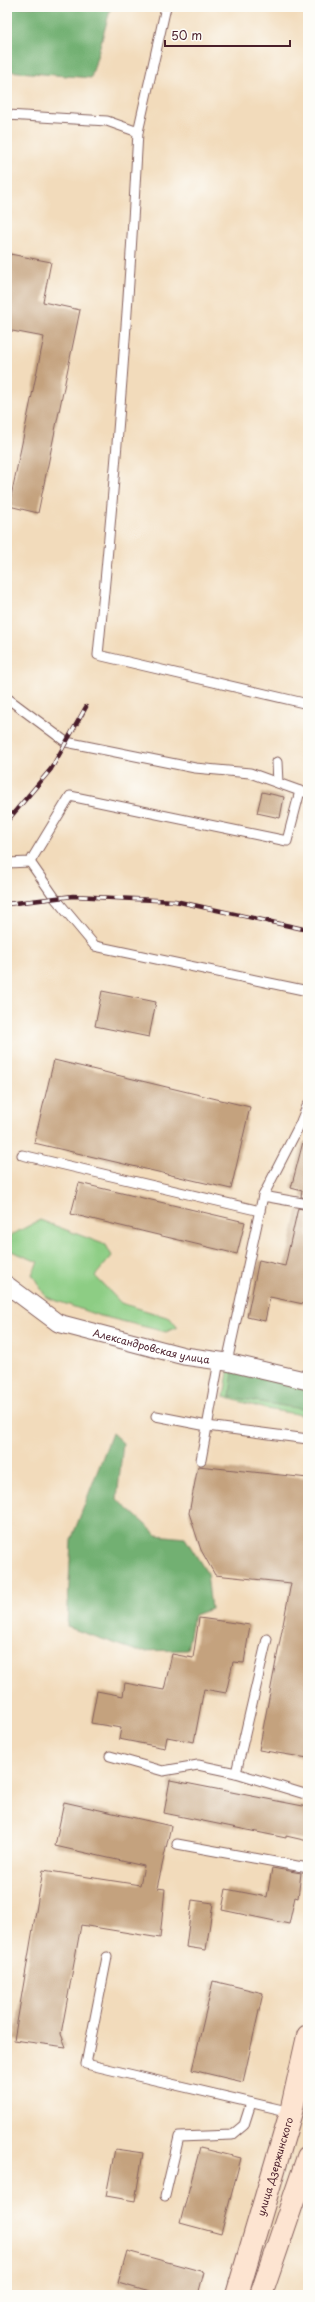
<svg xmlns="http://www.w3.org/2000/svg" width="315" height="2302" font-family="'Playpen Sans',sans-serif">
<style>
.green{fill:#8dcd84;stroke:#6c7658}
.forest{fill:#72b072;stroke:#5e684e}
.building{fill:#c4a27e}
.lines{fill:none;stroke-linecap:round;stroke-linejoin:round}
.service-casing{stroke:#85615d;stroke-width:11}
.minor-casing{stroke:#85615d;stroke-width:19}
.secondary-casing{stroke:#85615d;stroke-width:24}
.service{stroke:#fff;stroke-width:9}
.minor{stroke:#fff;stroke-width:17}
.secondary{stroke:#fde4d1;stroke-width:22}
.rail-casing{stroke:#4a1f2b;stroke-width:4.5}
.rail{stroke:#fdfcf7;stroke-width:3;stroke-dasharray:9;stroke-linecap:butt}
.labels{text-anchor:middle;stroke-width:3;stroke-linejoin:round;paint-order:stroke}
.street-label{font-size:10px;fill:#4a1f2b;stroke:#fdfcf7}
</style>
<rect width="100%" height="100%" fill="#fdfcf7"/>
<filter id="ink" filterUnits="userSpaceOnUse"><feTurbulence type="fractalNoise" baseFrequency=".025" numOctaves="2"/><feDisplacementMap in="SourceGraphic" scale="8" xChannelSelector="R" yChannelSelector="G"/><feConvolveMatrix kernelMatrix="1 2 1 2 8 2 1 2 1" color-interpolation-filters="sRGB"/></filter>
<filter id="wash" filterUnits="userSpaceOnUse"><feTurbulence type="fractalNoise" baseFrequency=".012" numOctaves="4" result="noise"/><feDisplacementMap in="SourceGraphic" scale="16" xChannelSelector="R" yChannelSelector="G"/><feGaussianBlur stdDeviation="0.9" result="paint"/><feColorMatrix in="noise" values="0 0 0 0 0 0 0 0 0 0 0 0 0 0 0 0 0 1.4 0 .05"/><feComposite in="paint" operator="in"/></filter>
<g filter="url(#wash)">
<rect width="100%" height="100%" fill="#f2dbbb"/>
<g class="green">
<path d="M40 1220 106 1245 112 1256 95 1276 121 1303 170 1318 177 1327 166 1332 97 1315 46 1297 32 1274 38 1262 9 1250 11 1235Z"/>
<path d="M229 1367 308 1387V1416L266 1409 224 1397Z"/>
</g>
<g class="forest">
<path d="M7 7H111L91 78 7 71Z"/>
<path d="M233 1370 308 1388V1410L230 1397Z"/>
<path d="M112 1433 123 1443 117 1499 157 1535 185 1538 207 1573 211 1609 194 1615 187 1650 137 1651 67 1627 71 1540Z"/>
</g>
<g id="blocks">
<g class="building">
<path d="M10 254 51 262 43 302 80 310 38 513 9 506 44 337 7 330V271Z"/>
<path d="M262 792 284 797 280 818 257 813Z"/>
<path d="M102 991 156 1002 149 1037 95 1026Z"/>
<path d="M54 1060 250 1107 231 1189 34 1143Z"/>
<path d="M303 1142H308V1198L301 1197 302 1191 291 1188Z"/>
<path d="M79 1183 245 1222 237 1254 71 1214Z"/>
<path d="M298 1208 308 1210V1305L270 1297 265 1321 247 1317 259 1260 285 1266Z"/>
<path d="M198 1466 308 1478V1758L259 1750 291 1583 215 1575 201 1550 189 1513Z"/>
<path d="M199 1618 250 1625 244 1663 233 1662 226 1693 204 1689 194 1742 167 1737 165 1748 119 1739 121 1728 91 1723 97 1691 123 1696 125 1683 164 1690 172 1654 193 1658Z"/>
<path d="M170 1780 308 1807V1841L286 1836V1838L164 1813Z"/>
<path d="M64 1802 171 1826 157 1888 165 1889 160 1938 81 1925 61 2034 66 2047 14 2040 43 1870 140 1885 144 1866 55 1846Z"/>
<path d="M272 1868 301 1873 298 1898 295 1897 289 1924 222 1910 226 1889 267 1897Z"/>
<path d="M192 1900 213 1903 206 1950 186 1947Z"/>
<path d="M213 1981 263 1993 243 2082 192 2070Z"/>
<path d="M200 2148 241 2158 221 2234 180 2223Z"/>
<path d="M115 2149 143 2153 135 2201 106 2196Z"/>
<path d="M127 2251 204 2272 198 2295H160L118 2283Z"/>
</g>
</g>
</g>
<g filter="url(#ink)">
<use href="#blocks" fill-opacity="0" stroke="#85615d" stroke-width="1"/>
<g class="lines">
<g class="service-casing">
<g id="service">
<path d="M7 115 107 121 138 132 166 7"/>
<path d="M138 132C129 307 115 481 98 655L308 704"/>
<path d="M7 698 66 742 195 768 250 773 300 791"/>
<path d="M277 762 278 783"/>
<path d="M30 862 55 898 95 946 308 991"/>
<path d="M7 863 30 862 70 796 287 841 300 791 308 793"/>
<path d="M22 1155 260 1211"/>
<path d="M263 1196 300 1124 308 1104"/>
<path d="M227 1362 263 1196 308 1204"/>
<path d="M156 1416 207 1426 308 1439"/>
<path d="M201 1460 219 1361"/>
<path d="M110 1756 163 1771 198 1765 236 1773 308 1795"/>
<path d="M236 1773 267 1639"/>
<path d="M177 1844 308 1868"/>
<path d="M107 1957 86 2064 291 2112"/>
<path d="M165 2196 179 2137 232 2135 244 2125 251 2103"/>
</g>
</g>
<g class="minor-casing">
<g id="minor">
<path id="s1" d="M7 1285 58 1323 184 1356 227 1362 308 1381"/>
</g>
</g>
<g class="secondary-casing">
<g id="secondary">
<path id="s2" d="M237 2295 291 2112 308 2036"/>
<path d="M261 2295 308 2157"/>
</g>
</g>
<use href="#service" class="service"/>
<use href="#minor" class="minor"/>
<use href="#secondary" class="secondary"/>
<g class="rail-casing">
<g id="rail">
<path d="M7 821 51 769 86 707"/>
<path d="M7 904 73 896 175 901 308 930"/>
</g>
</g>
<use href="#rail" class="rail"/>
</g>
</g>
<g class="labels">
<g class="street-label">
<text dy="4" stroke="none"><textPath href="#s1" startOffset="160">Александровская улица</textPath></text>
<text dy="4" stroke="none"><textPath href="#s2" startOffset="134">улица Дзержинского</textPath></text>
</g>
</g>
<rect width="315" height="2302" fill="none" stroke="#fdfcf7" stroke-width="24"/>
<path d="M165 40v6h125v-6" fill="none" stroke="#4a1f2b" stroke-width="2"/>
<text x="171" y="40" font-size="12" fill="#4a1f2b" stroke="#fdfcf7" stroke-width="3" paint-order="stroke">50 m</text>
</svg>
